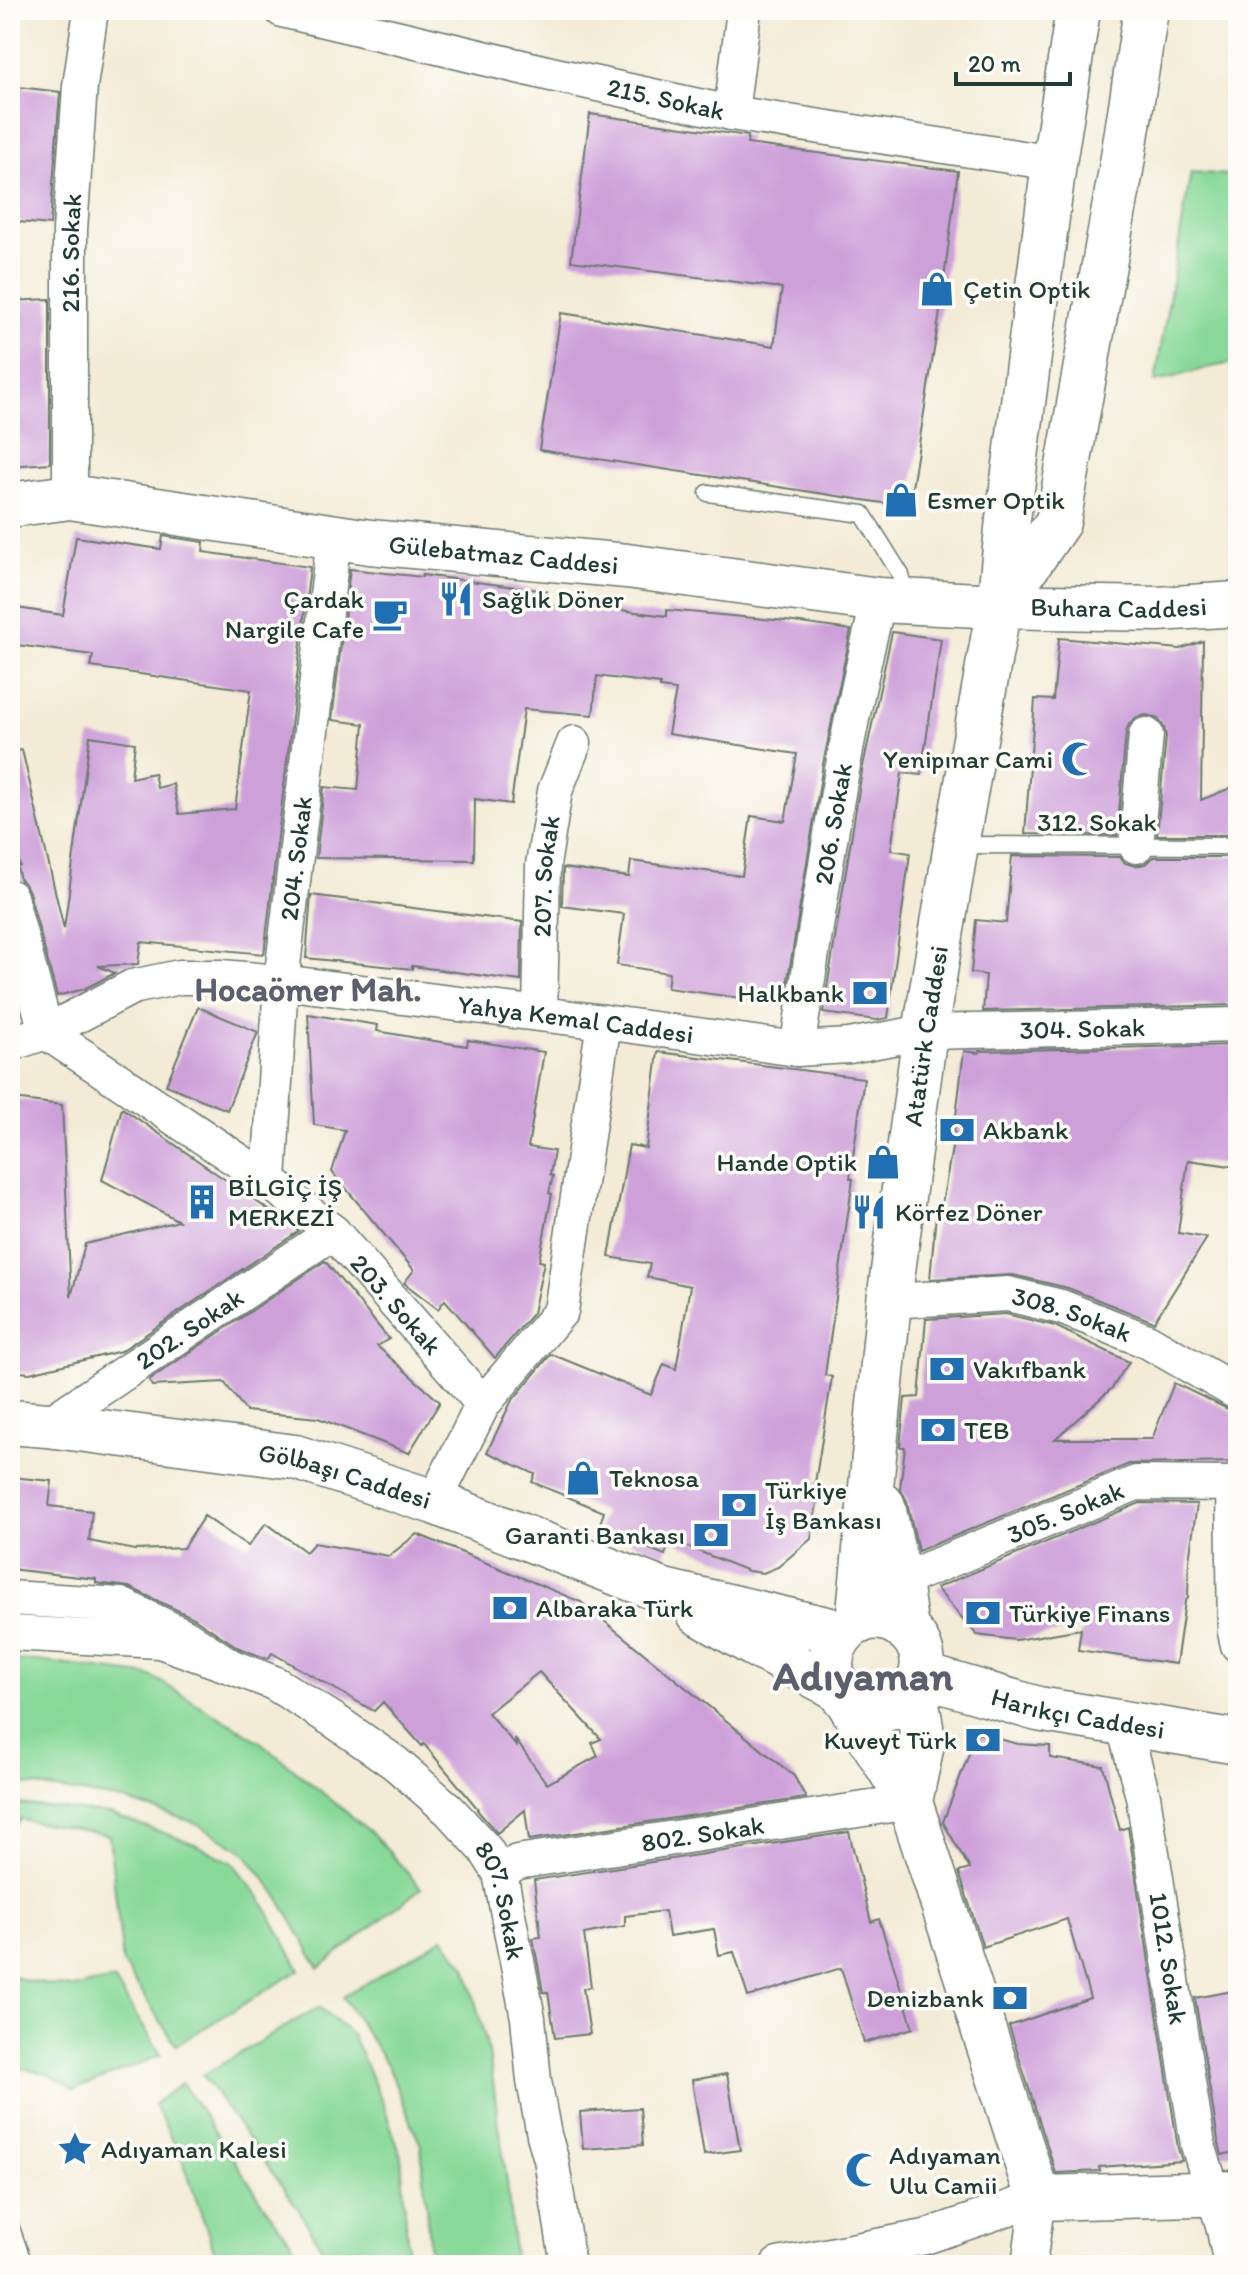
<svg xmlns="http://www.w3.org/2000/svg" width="1248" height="2275" font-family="Itim,sans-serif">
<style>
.green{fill:#88d999;stroke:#548b66;stroke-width:2}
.building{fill:#cea0da;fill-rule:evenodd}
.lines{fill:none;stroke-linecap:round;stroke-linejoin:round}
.lane-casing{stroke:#697a6d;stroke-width:19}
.street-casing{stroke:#697a6d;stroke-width:37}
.secondary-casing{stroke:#697a6d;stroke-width:47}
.lane{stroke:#fff;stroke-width:16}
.street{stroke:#fff;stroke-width:34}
.secondary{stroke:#fff;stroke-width:44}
.labels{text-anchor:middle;stroke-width:7;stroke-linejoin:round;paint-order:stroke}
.street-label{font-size:26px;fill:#1f3d34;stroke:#fdfcf7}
.poi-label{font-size:26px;fill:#1f3d34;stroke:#fdfcf7;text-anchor:start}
.district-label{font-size:34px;font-weight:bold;fill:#5c606e;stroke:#fdfcf7}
.town-label{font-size:42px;font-weight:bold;fill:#5c606e;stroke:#fdfcf7}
</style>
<rect width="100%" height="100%" fill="#fdfcf7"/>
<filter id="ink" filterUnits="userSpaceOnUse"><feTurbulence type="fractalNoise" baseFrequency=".0125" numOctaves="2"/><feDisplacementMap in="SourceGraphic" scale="16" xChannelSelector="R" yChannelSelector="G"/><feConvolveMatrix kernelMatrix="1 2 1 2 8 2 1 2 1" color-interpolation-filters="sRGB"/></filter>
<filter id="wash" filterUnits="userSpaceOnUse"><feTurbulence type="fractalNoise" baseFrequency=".006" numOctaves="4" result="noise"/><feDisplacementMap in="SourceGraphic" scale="32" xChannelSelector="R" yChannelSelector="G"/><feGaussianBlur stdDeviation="1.8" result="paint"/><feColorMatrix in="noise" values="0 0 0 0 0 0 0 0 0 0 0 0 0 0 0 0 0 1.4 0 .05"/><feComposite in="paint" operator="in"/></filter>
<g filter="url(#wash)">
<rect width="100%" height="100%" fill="#f3ebd6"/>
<g class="green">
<path d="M1191 172 1238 176V362L1211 367 1155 382Z"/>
<path d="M10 1660 38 1661 151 1676 259 1741 373 1834 421 1888 319 1968 276 1893 244 1852 196 1823 124 1800 10 1782Z"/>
<path d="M10 1803 110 1814 195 1844 233 1863 261 1899 300 1970 176 2045 123 1964 109 1835 20 1819 10 1834Z"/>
<path d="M443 1938 466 1967 489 2053 507 2182 515 2265H431L421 2145 388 2066 343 1997Z"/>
<path d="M10 1975 27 1981 71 1988 114 1980 161 2055 74 2090C53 2075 35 2067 10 2068Z"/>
<path d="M319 2007 353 2036 382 2101 401 2156 409 2265H331L299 2210 203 2075Z"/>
<path d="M182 2083 274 2219 308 2265H219L183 2161 154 2104Z"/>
</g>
<g id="blocks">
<g class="building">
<path d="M10 86 60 92 50 225 10 221Z"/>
<path d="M590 114 748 136 747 144 958 171 939 318 909 507 539 450 561 313 774 346 782 288 571 261Z"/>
<path d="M50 299V463L10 466V301Z"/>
<path d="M163 536 204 542 203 552 310 567 264 954 141 942 138 964 98 966 115 973 84 989 57 996 29 892 25 884 20 880 17 867 20 866 10 827V752L22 750 64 929 90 736 135 743 131 778 154 773 157 788 173 784 179 814 235 809 251 690 91 667 93 655 10 644V607L63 615 76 537 161 549Z"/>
<path d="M350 569 422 577V575L547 591 545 605 612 611V609L667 616V610L786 621 851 630 823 764 784 1004 667 988 669 973 617 965 624 914 562 906 563 868 629 877 631 861 742 876 751 816 785 821 797 754 668 734 676 690 660 688V684L597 676 593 715 524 709 511 804 475 799 474 860 316 858 324 787 358 790 364 724 332 720Z"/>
<path d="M892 632 941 639 921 775 902 773 891 850 910 853 888 1018 877 1020 823 1013 862 771Z"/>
<path d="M1059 638 1180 649 1203 641 1201 800 1238 785V835H1157L1166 736 1164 727 1158 719 1147 715 1137 717 1129 724 1126 732 1117 835 1025 834 1035 699 1053 700Z"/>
<path d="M1012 856 1120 857 1125 863 1135 866 1145 864 1153 857H1238V1005L983 1011 986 975 971 973 976 920 1006 923Z"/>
<path d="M311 895 522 922 521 981 412 966V969L306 958Z"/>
<path d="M198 1007 258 1032 227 1110 166 1085Z"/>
<path d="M308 1014 378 1025 377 1031 428 1040 467 1046 468 1040 544 1052 528 1147 554 1151 550 1175 553 1176 549 1193 552 1194 539 1261 544 1262 533 1313 495 1358 445 1300 438 1309 404 1283 414 1270 332 1172 345 1130 314 1125Z"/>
<path d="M1238 1045V1167L1188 1160 1178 1233 1207 1238 1154 1322 1068 1288 1013 1275 930 1279 936 1214H940L952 1148 964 1051 979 1053V1051Z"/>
<path d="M658 1052 864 1078 850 1178 853 1179 825 1375 832 1377 815 1483 820 1484 811 1539 778 1567 763 1573 748 1571 671 1540 665 1555 598 1529 604 1512 532 1482 535 1474 487 1452 511 1402 551 1354 651 1395 664 1364 676 1369 690 1286 647 1277 650 1264 609 1257 629 1145 646 1148Z"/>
<path d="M13 1099 62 1105 71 1297 85 1244 179 1221 102 1180 122 1108 299 1231 121 1351 30 1373 10 1371V1285L17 1236 10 1235V1121Z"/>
<path d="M325 1261 389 1339 377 1346 440 1402 409 1453 318 1418 246 1411 224 1382 152 1386 149 1380Z"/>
<path d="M1006 1314 1055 1326 1129 1362 1112 1388 1055 1439H1152L1174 1383 1238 1414V1462L1129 1464 918 1551 907 1501 900 1488 905 1447H900L905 1398 919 1397 926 1319Z"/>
<path d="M10 1477 52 1481 49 1506 92 1511 89 1541 135 1550 183 1548 204 1516 248 1546 266 1523 306 1552 314 1543 389 1556 417 1534 581 1602 794 1776 806 1798 529 1840 525 1810 497 1833 477 1810 478 1809 424 1744 422 1746 383 1702 374 1711 272 1653 268 1659 239 1648 194 1618 129 1587 96 1583V1579L10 1569ZM539 1672 601 1739 592 1743 598 1756 547 1784 515 1739 516 1746 488 1713Z"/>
<path d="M1140 1503 1197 1504 1189 1560 1188 1598 1185 1602 1176 1664 1078 1650 1081 1629 1016 1640 977 1635 936 1588Z"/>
<path d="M977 1733 1018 1744 1050 1746V1758L1103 1766 1120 1830 1128 1827 1178 2148 1182 2161 1099 2167 1100 2171 1056 2173 1009 2026 1090 1998 1067 1919 983 1947 959 1872 970 1869 943 1822Z"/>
<path d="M849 1832 871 1922 879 1919 913 2028 864 2043 841 1968 748 1997 734 1952 719 1955 714 1929 669 1936 665 1911 625 1916V1926L584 1934 591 1987 583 1988 590 2034 555 2038 548 1992H543L533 1938 541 1937 534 1880Z"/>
<path d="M1238 1990V2151L1222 2155 1218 2140 1195 1998Z"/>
<path d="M727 2074 740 2150 704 2155 692 2080Z"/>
<path d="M640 2108 643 2145 583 2149 580 2112Z"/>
</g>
</g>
</g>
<g filter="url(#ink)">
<use href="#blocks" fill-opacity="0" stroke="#697a6d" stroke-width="2"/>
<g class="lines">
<g class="lane-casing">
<g id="lane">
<path d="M708 493 863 514 901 575 906 601"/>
<path d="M957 845 1238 846"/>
<path d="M10 2225 24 2265"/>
</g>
</g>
<g class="street-casing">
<g id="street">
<path id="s1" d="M282 10 551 74 731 113 1054 163"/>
<path d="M731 113 744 10"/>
<path id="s2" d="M70 497V230L80 86 91 10"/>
<path d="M1136 846 1146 735"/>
<path id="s3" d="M10 897 46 1032 132 987 180 977H221L281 982 604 1022 797 1049 849 1046 925 1032 1238 1025"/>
<path id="s4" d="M540 1014 543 865 555 791 574 743"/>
<path id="s5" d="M10 1044 46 1032 269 1181 333 1232 483 1404 434 1502"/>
<path id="s6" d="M797 1049C821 899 841 747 879 600"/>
<path id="s7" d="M269 1181 281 982 334 537"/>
<path id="s8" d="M889 1301 1008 1294 1061 1307 1147 1341 1238 1393"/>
<path d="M483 1404 561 1311 604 1022"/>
<path id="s9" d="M47 1425 333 1232"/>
<path d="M1233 1484 1235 1632 1238 1645"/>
<path id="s10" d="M899 1581 1136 1483 1233 1484 1238 1482"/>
<path d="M10 1598 121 1605 185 1636 230 1666 160 1641 10 1633"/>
<path id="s11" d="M230 1666 274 1683 335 1721 395 1763 449 1810 485 1849 500 1873 528 2018 534 2081 544 2135 551 2159 568 2265"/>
<path id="s12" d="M1123 1723 1143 1796 1198 2145 1223 2225 1231 2265"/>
<path id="s13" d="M500 1873 517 1862 910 1802"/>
<path d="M778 2265 925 2237 1038 2198 1029 2265"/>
</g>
</g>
<g class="secondary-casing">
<g id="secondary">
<path id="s14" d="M10 505 70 497 370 542 627 566 879 600 999 606 1158 609 1238 604"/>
<path d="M1001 604 1058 522 1121 170 1146 10"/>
<path id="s15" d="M10 1422 47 1425 295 1457 434 1502 663 1591 843 1633"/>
<path d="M883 1506 899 1581 906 1629"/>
<path d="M699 1613 755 1645 836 1687"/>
<path id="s16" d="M858 1622 889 1301 925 1032 956 845 999 606 1008 519 1054 163 1078 10"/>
<path id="s17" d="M921 1675 1038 1709 1238 1742"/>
<path d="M847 1700C900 1736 952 1664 903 1627 857 1593 804 1658 847 1700L910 1802 1038 2198 1238 2193"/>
<path d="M910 1802 923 1739 915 1691"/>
</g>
</g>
<use href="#lane" class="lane"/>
<use href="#street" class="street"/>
<use href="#secondary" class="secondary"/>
</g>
</g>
<defs>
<g id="shop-bare" transform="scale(2.76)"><path d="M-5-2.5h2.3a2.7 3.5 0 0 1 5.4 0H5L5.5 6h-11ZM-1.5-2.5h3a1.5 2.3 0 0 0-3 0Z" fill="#1f6fb2" stroke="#fdfcf7" stroke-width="2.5" paint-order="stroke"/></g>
<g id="restaurant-bare" transform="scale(2.76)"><path d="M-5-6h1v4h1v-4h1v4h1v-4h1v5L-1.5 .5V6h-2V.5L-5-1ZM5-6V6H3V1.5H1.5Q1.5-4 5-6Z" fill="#1f6fb2" stroke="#fdfcf7" stroke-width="2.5" paint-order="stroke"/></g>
<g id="cafe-bare" transform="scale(2.76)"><path d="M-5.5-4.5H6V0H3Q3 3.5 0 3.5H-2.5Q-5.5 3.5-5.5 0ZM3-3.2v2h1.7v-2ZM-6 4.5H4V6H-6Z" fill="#1f6fb2" stroke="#fdfcf7" stroke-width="2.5" paint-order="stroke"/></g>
<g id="mosque-bare" transform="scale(2.76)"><path d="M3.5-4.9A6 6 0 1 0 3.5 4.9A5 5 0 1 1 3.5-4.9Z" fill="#1f6fb2" stroke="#fdfcf7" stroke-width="2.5" paint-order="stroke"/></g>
<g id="bank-bare" transform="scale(2.76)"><path d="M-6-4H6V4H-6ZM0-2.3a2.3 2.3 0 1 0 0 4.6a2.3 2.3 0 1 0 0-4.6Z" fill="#1f6fb2" stroke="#fdfcf7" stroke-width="2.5" paint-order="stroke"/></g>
<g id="building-bare" transform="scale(2.76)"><path d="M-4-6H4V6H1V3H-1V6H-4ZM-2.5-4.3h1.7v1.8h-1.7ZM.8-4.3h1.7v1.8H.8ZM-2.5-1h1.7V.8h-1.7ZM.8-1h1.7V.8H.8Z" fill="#1f6fb2" stroke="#fdfcf7" stroke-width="2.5" paint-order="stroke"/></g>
<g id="sight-bare" transform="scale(2.76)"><path d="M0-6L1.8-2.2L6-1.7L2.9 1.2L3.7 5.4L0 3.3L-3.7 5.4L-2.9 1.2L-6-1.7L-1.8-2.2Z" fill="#1f6fb2" stroke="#fdfcf7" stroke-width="2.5" paint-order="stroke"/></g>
</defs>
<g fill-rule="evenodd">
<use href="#shop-bare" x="937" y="289"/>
<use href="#shop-bare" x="901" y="500"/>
<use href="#restaurant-bare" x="456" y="599"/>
<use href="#cafe-bare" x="390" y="614"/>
<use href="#mosque-bare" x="1079" y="759"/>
<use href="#bank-bare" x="870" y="993"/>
<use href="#bank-bare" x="957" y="1130"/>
<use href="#shop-bare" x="883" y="1162"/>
<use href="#building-bare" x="202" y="1202"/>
<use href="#restaurant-bare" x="869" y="1212"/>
<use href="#bank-bare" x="947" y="1369"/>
<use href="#bank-bare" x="938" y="1430"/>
<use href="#shop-bare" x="583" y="1478"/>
<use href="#bank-bare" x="739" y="1505"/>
<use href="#bank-bare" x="711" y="1535"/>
<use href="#bank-bare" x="510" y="1608"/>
<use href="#bank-bare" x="983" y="1613"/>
<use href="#bank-bare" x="983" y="1740"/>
<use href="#bank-bare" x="1010" y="1998"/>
<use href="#sight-bare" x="75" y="2149"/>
<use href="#mosque-bare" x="863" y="2170"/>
</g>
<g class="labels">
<g class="street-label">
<text dy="9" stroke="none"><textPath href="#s1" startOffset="394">215. Sokak</textPath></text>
<text dy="9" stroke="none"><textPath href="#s2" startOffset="244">216. Sokak</textPath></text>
<text dy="9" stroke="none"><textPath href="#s14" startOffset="498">Gülebatmaz Caddesi</textPath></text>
<text dy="9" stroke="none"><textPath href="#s14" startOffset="1116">Buhara Caddesi</textPath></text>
<text x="1097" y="831">312. Sokak</text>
<text dy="9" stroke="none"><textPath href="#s6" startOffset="228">206. Sokak</textPath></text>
<text dy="9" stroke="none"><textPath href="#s7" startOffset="324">204. Sokak</textPath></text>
<text dy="9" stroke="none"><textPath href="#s4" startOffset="138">207. Sokak</textPath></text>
<text dy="9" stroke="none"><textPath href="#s3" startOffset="684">Yahya Kemal Caddesi</textPath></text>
<text dy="9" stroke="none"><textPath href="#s3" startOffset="1194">304. Sokak</textPath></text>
<text dy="9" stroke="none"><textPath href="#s16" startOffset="590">Atatürk Caddesi</textPath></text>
<text dy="9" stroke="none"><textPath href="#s5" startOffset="484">203. Sokak</textPath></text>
<text dy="9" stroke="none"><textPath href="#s8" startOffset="186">308. Sokak</textPath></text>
<text dy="9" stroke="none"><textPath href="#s9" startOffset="172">202. Sokak</textPath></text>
<text dy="9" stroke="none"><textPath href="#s15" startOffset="340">Gölbaşı Caddesi</textPath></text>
<text dy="9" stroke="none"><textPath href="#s10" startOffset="180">305. Sokak</textPath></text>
<text dy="9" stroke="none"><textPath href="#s17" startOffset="162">Harıkçı Caddesi</textPath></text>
<text dy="9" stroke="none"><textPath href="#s13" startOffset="208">802. Sokak</textPath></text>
<text dy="9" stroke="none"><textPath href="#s11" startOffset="372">807. Sokak</textPath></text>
<text dy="9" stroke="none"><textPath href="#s12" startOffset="240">1012. Sokak</textPath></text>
</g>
<g class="poi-label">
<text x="963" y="298">Çetin Optik</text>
<text x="927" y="509">Esmer Optik</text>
<text x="364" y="608" text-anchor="end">Çardak<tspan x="364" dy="30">Nargile Cafe</tspan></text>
<text x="482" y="608">Sağlık Döner</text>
<text x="1053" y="768" text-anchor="end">Yenipınar Cami</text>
<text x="844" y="1002" text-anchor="end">Halkbank</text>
<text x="983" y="1139">Akbank</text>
<text x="857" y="1171" text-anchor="end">Hande Optik</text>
<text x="228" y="1196">BİLGİÇ İŞ<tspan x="228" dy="30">MERKEZİ</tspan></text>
<text x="895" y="1221">Körfez Döner</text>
<text x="973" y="1378">Vakıfbank</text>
<text x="964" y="1439">TEB</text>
<text x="609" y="1487">Teknosa</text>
<text x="765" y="1499">Türkiye<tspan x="765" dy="30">İş Bankası</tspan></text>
<text x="685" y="1544" text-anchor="end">Garanti Bankası</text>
<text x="536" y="1617">Albaraka Türk</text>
<text x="1009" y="1622">Türkiye Finans</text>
<text x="957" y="1749" text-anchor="end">Kuveyt Türk</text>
<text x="984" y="2007" text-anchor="end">Denizbank</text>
<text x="101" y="2158">Adıyaman Kalesi</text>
<text x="889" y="2164">Adıyaman<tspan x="889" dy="30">Ulu Camii</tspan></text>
</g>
<g class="district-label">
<text x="308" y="1001">Hocaömer Mah.</text>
</g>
<g class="town-label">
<text x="863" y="1690">Adıyaman</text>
</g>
</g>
<rect width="1248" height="2275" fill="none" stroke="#fdfcf7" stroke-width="40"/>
<path d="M956 72v12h114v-12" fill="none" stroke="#1f3d34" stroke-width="4"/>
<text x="968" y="72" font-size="24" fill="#1f3d34" stroke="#fdfcf7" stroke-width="6" paint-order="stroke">20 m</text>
</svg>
